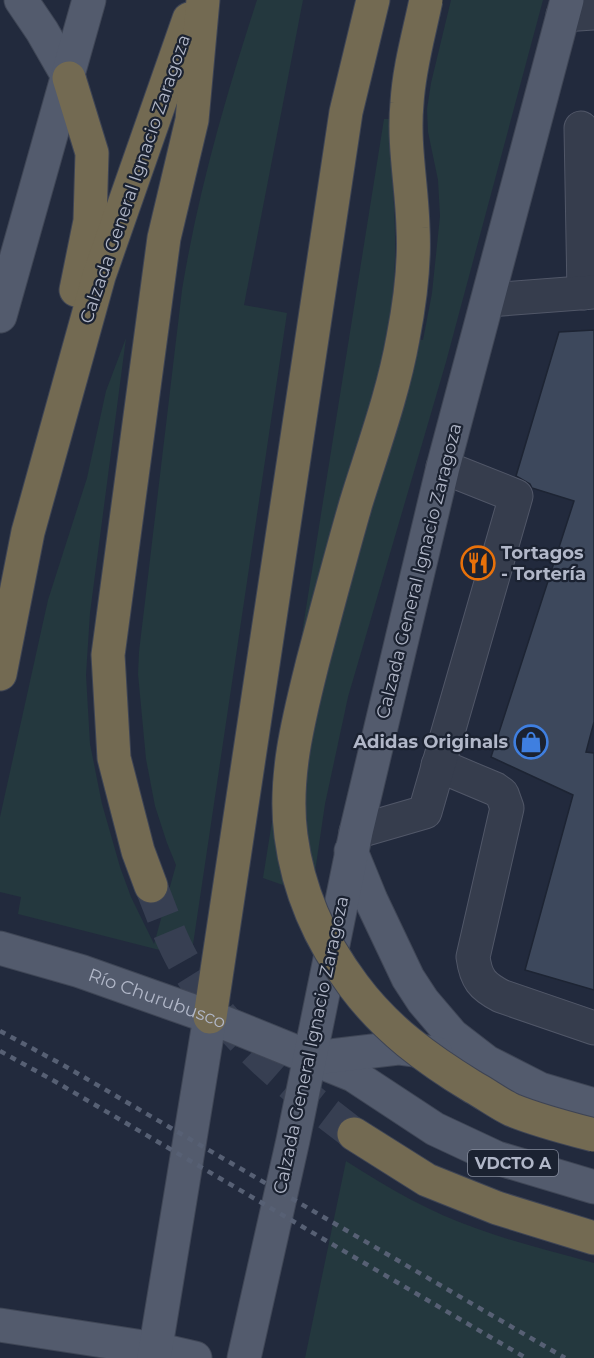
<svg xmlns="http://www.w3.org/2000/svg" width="594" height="1358" font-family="Montserrat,sans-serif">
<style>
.green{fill:#24383e}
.building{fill:#3d485c;stroke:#1d2433;stroke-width:1.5}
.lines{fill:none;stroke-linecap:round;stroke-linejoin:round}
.highway-tunnel{stroke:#373f52;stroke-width:33;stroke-dasharray:33 16;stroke-linecap:butt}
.minor-casing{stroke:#515768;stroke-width:35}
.major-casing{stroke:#3f4656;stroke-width:35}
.highway-casing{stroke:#3e4454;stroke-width:35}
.minor{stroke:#363d4d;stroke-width:33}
.major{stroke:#535b6d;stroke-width:33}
.highway{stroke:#736a52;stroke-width:33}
.rail{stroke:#576074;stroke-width:4.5;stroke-dasharray:6 6;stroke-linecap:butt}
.highway-bridge-casing{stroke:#3e4454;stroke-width:35;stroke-linecap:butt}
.highway-bridge{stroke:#736a52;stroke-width:33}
.labels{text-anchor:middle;stroke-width:4.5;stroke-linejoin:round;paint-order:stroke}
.shield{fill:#1b2231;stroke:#848a9b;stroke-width:1.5}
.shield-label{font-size:16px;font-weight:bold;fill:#b1b7c8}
.street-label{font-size:18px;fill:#b1b7c8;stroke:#1b2231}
.poi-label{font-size:18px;font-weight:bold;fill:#b1b7c8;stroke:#1b2231;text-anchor:start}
</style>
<rect width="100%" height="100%" fill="#222a3d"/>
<g class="green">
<path d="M257 0H303L244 305 287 313 191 958 18 914 21 897 0 892V817L48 600 87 478 106 391 126 338 90 613 86 675 90 744 102 804 120 867 131 897 154 944 176 865 167 843 155 806 146 759 138 674 139 652 182 290C198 192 226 95 257 0Z"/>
<path d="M451 0H543L446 362 348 697 325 804 312 892 280 884 263 878 384 119H391C389 158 395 197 395 236 396 269 393 301 388 334L423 340 432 293 440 216 438 180 428 132 427 109 431 83Z"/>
<path d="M346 1161C388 1188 431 1213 478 1229 516 1243 555 1252 594 1263V1358H305Z"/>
</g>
<path class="building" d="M594 330V722L586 752 594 753V990L525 970 573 795 491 757 574 501 532 488 530 484 516 476 559 332Z"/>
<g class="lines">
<path class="highway-tunnel" d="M151 886C162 913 171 941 186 966 226 1035 291 1086 354 1134"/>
<g class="minor-casing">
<g id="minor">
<path d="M563 15 594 13"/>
<path d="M581 128 584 293"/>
<path d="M488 300 594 292"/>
<path d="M438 765 495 789 502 794 507 808 473 957C476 979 482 986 501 996L594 1028"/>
<path d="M356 832 425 812 516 496 443 467"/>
</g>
</g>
<g class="major-casing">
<g id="major">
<path d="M21 0 42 31 69 78"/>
<path d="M0 316 89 0"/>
<path d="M351 851 371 900 408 978 423 1001 452 1035 487 1062 540 1089 594 1105"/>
<path id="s1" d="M0 948 80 971 210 1017 353 1075 435 1129 497 1158 594 1187"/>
<path d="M314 1058 398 1048 436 1053"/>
<path d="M0 1325 156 1349 195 1358"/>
<path d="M154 1358 210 1017"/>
<path d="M244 1358 293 1140 356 832 443 467 567 0"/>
</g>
</g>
<g class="highway-casing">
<g id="highway">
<path d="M69 78 92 153 90 221 76 290"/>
<path d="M0 674 28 532 99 276 189 19"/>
<path d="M151 886 138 851 114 758 108 655 164 238 192 120 203 0"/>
<path d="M210 1017 346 112 373 0"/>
<path d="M354 1134 427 1180 497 1208 594 1238"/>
</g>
</g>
<use href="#minor" class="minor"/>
<use href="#major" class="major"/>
<use href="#highway" class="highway"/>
<g class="rail">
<path d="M0 1031 63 1065 565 1358"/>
<path d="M0 1051 56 1082 526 1358"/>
</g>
<g class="highway-bridge-casing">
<path id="highway-bridge" d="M426 0C419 34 409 68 407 103 403 145 412 186 413 228 415 265 410 302 403 338 393 394 373 448 356 503 341 555 327 608 313 661 299 717 283 778 291 836 298 890 321 942 354 986 386 1029 427 1059 473 1087 486 1094 499 1104 512 1110 539 1121 567 1128 594 1135"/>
</g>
<use href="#highway-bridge" class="highway-bridge"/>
</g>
<defs>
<g id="restaurant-ring" transform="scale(1.725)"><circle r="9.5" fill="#1b2231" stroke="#e8710a" stroke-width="1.5"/><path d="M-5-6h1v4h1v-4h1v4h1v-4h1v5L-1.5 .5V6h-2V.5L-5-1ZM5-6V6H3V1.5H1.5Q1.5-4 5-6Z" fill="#e8710a"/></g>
<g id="shop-ring" transform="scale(1.725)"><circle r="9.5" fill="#1b2231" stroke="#3f7fe0" stroke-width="1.5"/><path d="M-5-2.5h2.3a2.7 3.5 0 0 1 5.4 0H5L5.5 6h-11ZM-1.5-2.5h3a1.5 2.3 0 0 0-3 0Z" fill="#3f7fe0"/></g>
</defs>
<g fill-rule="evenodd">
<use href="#restaurant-ring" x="478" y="563"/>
<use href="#shop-ring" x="531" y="742"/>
</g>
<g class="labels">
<rect class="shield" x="468" y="1150" width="90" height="26" rx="4.5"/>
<g class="shield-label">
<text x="513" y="1169">VDCTO A</text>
</g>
<g class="street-label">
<text transform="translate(135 179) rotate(-71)" y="6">Calzada General Ignacio Zaragoza</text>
<text transform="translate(419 571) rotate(-76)" y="6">Calzada General Ignacio Zaragoza</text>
<text dy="6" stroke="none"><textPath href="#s1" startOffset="165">Río Churubusco</textPath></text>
<text transform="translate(311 1045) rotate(-78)" y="6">Calzada General Ignacio Zaragoza</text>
</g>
<g class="poi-label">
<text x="501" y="559">Tortagos<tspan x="501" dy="21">- Tortería</tspan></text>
<text x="508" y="748" text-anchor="end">Adidas Originals</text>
</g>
</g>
</svg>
